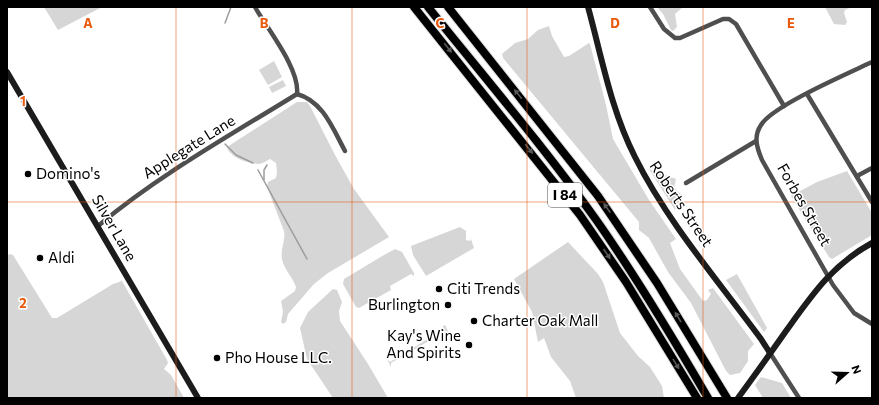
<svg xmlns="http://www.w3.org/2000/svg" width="879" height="405" font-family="Commissioner,sans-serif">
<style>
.green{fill:#d6d6d6}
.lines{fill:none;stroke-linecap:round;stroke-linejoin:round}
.stream{stroke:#9d9d9d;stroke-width:1.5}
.highway-casing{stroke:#dbdbdb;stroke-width:10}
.street{stroke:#4f4f4f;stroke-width:4.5}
.secondary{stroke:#1c1c1c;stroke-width:6}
.highway{stroke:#000;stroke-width:8}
.oneway{fill:#595959}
.grid{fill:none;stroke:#e8590c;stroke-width:1;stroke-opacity:0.55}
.poi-dot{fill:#000;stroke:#fff;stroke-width:1.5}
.labels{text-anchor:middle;stroke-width:3;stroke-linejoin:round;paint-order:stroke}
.shield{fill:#fff;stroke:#4c4c4c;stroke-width:1}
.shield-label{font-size:14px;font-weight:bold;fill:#000}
.street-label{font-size:15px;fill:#000;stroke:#fff}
.poi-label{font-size:15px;fill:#000;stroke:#fff;text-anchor:start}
.grid-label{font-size:13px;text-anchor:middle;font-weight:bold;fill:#e8590c;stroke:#fff;stroke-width:3;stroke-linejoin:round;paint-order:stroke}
</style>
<rect width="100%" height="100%" fill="#fff"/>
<g class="green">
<path d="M44 7H102L58 30Z"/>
<path d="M657 7H683L675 14 677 27 673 31 671 30 663 14Z"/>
<path d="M825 7H852L845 10 844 13 847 22 845 25 834 24Z"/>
<path d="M549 26 552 36 564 57 569 56 589 43 590 44 606 105 613 139 649 200 676 239 670 243 680 269 703 301 707 300 711 294 708 290 713 288 754 344 748 351V361L740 373 730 375 726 371 691 303 668 272 649 238 639 230V222L503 58 502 54 515 43 528 39 538 30Z"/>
<path d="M274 61 282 77 268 85 259 70Z"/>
<path d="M283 80 286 86 272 93 269 87Z"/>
<path d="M297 102H307L310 106 335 155 354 189 389 237 328 273 314 284 288 314 286 322 283 324 281 322 283 312 281 301 295 291 296 287C293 277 284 270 282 259 280 249 286 240 284 231L267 187 268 182 276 178 277 172 276 163 270 159C266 161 264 163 259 164 249 164 229 157 227 147Z"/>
<path d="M649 169 676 179 674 188 681 194 675 210Z"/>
<path d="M847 171 872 213V235L832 259 829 257 791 196 817 182Z"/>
<path d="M460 227 466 231V240L470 241 471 239 474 248 426 276 413 255 411 246Z"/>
<path d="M568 242 598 274 603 282 620 333 638 356 650 367 662 386 664 398H576L570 381 551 357 544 338 538 342 532 312 514 279Z"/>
<path d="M395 249 402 252 414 273V276L411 274 390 286 391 290 359 308 356 307 343 284 344 279 384 255Z"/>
<path d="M9 254 13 255 52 318H57L113 284 122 281 167 360 168 363 164 369 171 375 184 398H7V257Z"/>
<path d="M737 274 767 328 764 332 726 280Z"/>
<path d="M333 289 337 290 342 302 339 311 340 321 368 364 388 398H333L307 359 300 328 308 312Z"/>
<path d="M445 325 449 333 446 331 391 363V367L387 359 390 362 444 329 443 326Z"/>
<path d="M761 377 782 383 791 398H763L755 385Z"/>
</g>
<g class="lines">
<g class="stream">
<path d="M225 23 231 7"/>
<path d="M225 144 236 155 253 163"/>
<path d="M258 170 307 259"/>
<path d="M264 180V170L267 165"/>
</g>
<g class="highway-casing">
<g id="highway">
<path d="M414 7 580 215 626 282 697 398"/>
<path d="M428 7C485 78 544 147 597 221 637 278 673 338 708 398"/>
<path d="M448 7 598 196 657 283 727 398"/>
</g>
</g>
<g class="street">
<path d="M255 7C268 30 300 69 297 94"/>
<path d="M650 7 664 29 675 38H680L723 19H729L736 24 784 106"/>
<path d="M872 62C849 73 772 106 761 125 753 137 757 148 762 160L833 285 854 313 872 324"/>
<path d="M297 94C323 101 333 129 345 151"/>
<path d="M807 94 872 202"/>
<path d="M857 176 872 168"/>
<path d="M686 183 756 141"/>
<path d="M98 226C159 175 229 136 297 94"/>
<path d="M770 353 799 398"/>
</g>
<g class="secondary">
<path d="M588 7C602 58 611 110 635 157 666 220 719 282 761 339L770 353"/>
<path d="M7 72 198 398"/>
<path d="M738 398C754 376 770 354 786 331 812 295 832 265 872 243"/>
</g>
<use href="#highway" class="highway"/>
</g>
<defs><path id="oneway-solid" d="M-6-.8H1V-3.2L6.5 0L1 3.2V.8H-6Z"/></defs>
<g class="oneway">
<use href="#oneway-solid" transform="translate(448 48) rotate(51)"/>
<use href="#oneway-solid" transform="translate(518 94) rotate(-129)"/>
<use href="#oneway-solid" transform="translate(529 149) rotate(51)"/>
<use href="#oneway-solid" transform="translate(607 208) rotate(-125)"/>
<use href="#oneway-solid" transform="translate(607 254) rotate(56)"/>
<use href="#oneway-solid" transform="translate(678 317) rotate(-121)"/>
<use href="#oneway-solid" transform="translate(676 364) rotate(59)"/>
</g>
<path class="grid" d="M176 7V398M352 7V398M527 7V398M703 7V398M7 202H872"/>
<g class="poi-dot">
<circle cx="28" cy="174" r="4"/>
<circle cx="40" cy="258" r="4"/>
<circle cx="439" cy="289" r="4"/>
<circle cx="448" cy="305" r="4"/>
<circle cx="474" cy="321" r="4"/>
<circle cx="469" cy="345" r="4"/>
<circle cx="217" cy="358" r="4"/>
</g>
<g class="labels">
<rect class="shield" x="548" y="183" width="34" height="24" rx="3"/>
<g class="shield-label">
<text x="565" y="200">I 84</text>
</g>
<g class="street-label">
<text transform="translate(189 147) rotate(-32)" y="5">Applegate Lane</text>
<text transform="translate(681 204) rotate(56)" y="5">Roberts Street</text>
<text transform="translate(804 205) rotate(60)" y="5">Forbes Street</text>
<text transform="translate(114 228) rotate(60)" y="5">Silver Lane</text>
</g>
<g class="poi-label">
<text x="36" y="179">Domino's</text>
<text x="48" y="263">Aldi</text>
<text x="447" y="294">Citi Trends</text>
<text x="440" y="310" text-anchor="end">Burlington</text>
<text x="482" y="326">Charter Oak Mall</text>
<text x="461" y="341" text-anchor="end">Kay's Wine<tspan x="461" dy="17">And Spirits</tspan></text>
<text x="225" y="363">Pho House LLC.</text>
</g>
</g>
<g class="grid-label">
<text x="88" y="28">A</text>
<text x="264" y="28">B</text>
<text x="440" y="28">C</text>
<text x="615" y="28">D</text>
<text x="791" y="28">E</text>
<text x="23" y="106">1</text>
<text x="23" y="308">2</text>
</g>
<rect width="879" height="405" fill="none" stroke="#000000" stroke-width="16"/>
<g transform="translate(847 373) rotate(70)" stroke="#ffffff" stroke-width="3" paint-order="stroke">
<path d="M0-3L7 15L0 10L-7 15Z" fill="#000000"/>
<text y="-6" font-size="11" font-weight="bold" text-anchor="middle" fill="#000000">N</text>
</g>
</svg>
